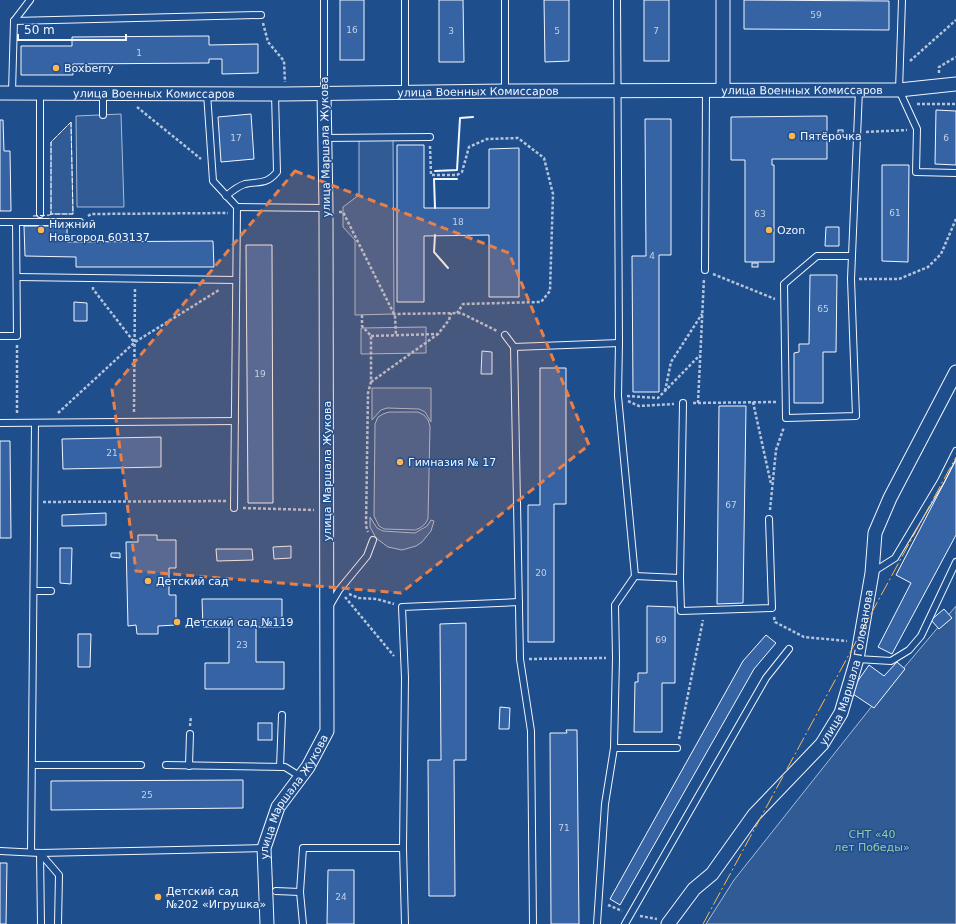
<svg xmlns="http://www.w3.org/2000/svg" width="956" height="924" font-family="'DejaVu Sans',sans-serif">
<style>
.built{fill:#305b95;stroke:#a8bbd7}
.building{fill:#3563a3;stroke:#f2f6ff}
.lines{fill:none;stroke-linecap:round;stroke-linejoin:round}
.lane-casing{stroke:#f2f6ff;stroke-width:8}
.street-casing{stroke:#f2f6ff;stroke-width:15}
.path{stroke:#b3c4dc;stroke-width:2.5;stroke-dasharray:3 2;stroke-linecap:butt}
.lane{stroke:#1f4e8c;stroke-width:6}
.street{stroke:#1f4e8c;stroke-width:13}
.fence{stroke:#f2f6ff;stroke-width:1;stroke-dasharray:5 2;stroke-linecap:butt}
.wall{stroke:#f2f6ff;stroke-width:2}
.power{stroke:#ffb74d;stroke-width:1;stroke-dasharray:14 3 2 3;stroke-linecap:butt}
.marked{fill:#ea8049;fill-opacity:0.2;stroke:#ea8049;stroke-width:3;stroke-dasharray:8 5;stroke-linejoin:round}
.poi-dot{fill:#ffb74d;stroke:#1f4e8c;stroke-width:1.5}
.labels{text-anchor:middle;stroke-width:3;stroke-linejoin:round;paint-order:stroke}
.number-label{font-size:9px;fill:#c3d1e8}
.poi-label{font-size:11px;fill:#f2f6ff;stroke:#1f4e8c;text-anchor:start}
.street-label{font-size:11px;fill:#f2f6ff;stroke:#1f4e8c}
.park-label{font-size:11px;fill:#97c8a6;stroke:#1f4e8c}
</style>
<rect width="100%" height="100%" fill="#1f4e8c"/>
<g class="built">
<path d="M121 114 124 207H77L76 116Z"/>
<path d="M71 122 73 214H51V142Z"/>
<path d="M359 137H393L394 314 355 315V240L343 227V207L359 195Z"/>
<path d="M426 327V353L361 354V328Z"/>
<path d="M372 388H431V422L425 412 419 409 387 408 381 410 372 420Z"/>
<path d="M389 412H418L424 415 428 420 430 426 428 519 425 524 420 528 415 530 384 529 379 526 374 516 375 424 378 417 383 414Z"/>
<path d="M370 517 377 528 383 531 415 533 427 526 431 520 434 521 431 531 422 542 416 546 402 550 388 547 376 538 370 527Z"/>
<path d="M956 606V924H706L734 880 876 701Z"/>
</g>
<g class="building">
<rect x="340" y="0" width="24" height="60"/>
<path d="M439 0H463L464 62H439Z"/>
<path d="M544 0H569V61L545 62Z"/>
<rect x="644" y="0" width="25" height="61"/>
<path d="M744 0 889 1V30L744 29Z"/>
<path d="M209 36V45L258 44V73L222 74V59H209V63L73 64V75H21V46H72V37Z"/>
<path d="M936 110 956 111V165L935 164Z"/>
<path d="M251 114 254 159 221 162 218 117Z"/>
<path d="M827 116V159H772V165H774V262H745V160H731V117Z"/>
<path d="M645 119H671V255H659V392H633L632 256H646Z"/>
<path d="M0 120H3L4 151H10L11 211H0Z"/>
<rect x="838" y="130" width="5" height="7"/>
<path d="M397 145H424V208H489V149L519 148V297H489V235L424 236V302H397Z"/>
<path d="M882 165H909L908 262 882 261Z"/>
<path d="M24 226H67V242L213 241 214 267H76V257L25 256Z"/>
<path d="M826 227H839V246H825Z"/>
<path d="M246 245H272L273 503H248Z"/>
<rect x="752" y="263" width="6" height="4"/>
<path d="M810 275H837L836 352H823V403H794V353L799 352V344H809Z"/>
<path d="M74 302 87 303V321H74Z"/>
<path d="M482 351 492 352V374H481Z"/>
<path d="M540 368H566V504H554V642H528V505H540Z"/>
<path d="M719 406H746L743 603 717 604Z"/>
<path d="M161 437V467L63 469 62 439Z"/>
<path d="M0 441H10L11 538H0Z"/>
<path d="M956 460V535L892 654 878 647 911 583 896 575Z"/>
<path d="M106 513V525L62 526V515Z"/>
<path d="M138 535H157V540H176V568H169V595H176V625L158 626V634H137L136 625 128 626 126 542H138Z"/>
<path d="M291 546V558L274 559 273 547Z"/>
<path d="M60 548H72L71 584 60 583Z"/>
<path d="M216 549H252L253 560 217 561Z"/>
<path d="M111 553H120V558L111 557Z"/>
<path d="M202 599H282V627H256V662H284V689H205V663H229V627H203Z"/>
<path d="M647 606 675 607V683H662V732H634L635 682H638V673H647Z"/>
<path d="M944 609 952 618 939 629 931 620Z"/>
<path d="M466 623V760H454L455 896H429L428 760H441L440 624Z"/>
<path d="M78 634H91L90 667H78Z"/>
<path d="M766 635 776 643 754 669 620 905 610 899 743 661Z"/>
<path d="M897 662 905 669 874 708 850 692 869 665 884 676Z"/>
<path d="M500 707 510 708 509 729H499Z"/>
<rect x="258" y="723" width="14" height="17"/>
<path d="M566 730H577L579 924H551L550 733H567Z"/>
<path d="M243 780V808L51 810V781Z"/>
<path d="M0 863H7L6 924H0Z"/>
<path d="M328 870H354V924H327Z"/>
</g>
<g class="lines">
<g class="lane-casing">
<g id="lane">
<path d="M324 0V94"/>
<path d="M405 0V92"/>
<path d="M902 0 899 90 917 129 916 172 956 173"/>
<path d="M14 21 261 15"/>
<path d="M505 91V0"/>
<path d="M12 92 14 21 30 0"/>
<path d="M40 93V214"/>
<path d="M207 93 213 181 237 207 234 508"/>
<path d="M103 115V93"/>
<path d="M325 138 430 137"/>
<path d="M226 196C232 191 238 186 245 184 260 181 266 185 277 172L275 94"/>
<path d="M237 207 326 208"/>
<path d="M0 222H16L17 336H0"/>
<path d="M16 222H80"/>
<path d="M852 256H817L784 284 786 418 856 416 851 279 859 90"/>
<path d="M705 270 706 91"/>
<path d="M17 277 236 280"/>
<path d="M505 335 514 347"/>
<path d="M683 403 680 578 681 611 772 608 769 519"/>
<path d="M0 423 235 421"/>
<path d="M873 572 895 558 941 481 956 451"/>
<path d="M635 576 680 578"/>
<path d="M34 591H51"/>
<path d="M329 607 339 590 367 556 373 540"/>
<path d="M857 659 891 661 909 650 921 636 956 562"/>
<path d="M614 748H677"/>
<path d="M32 765H141"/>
<path d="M166 765 285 767 301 777"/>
<path d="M189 766 190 734"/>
<path d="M280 767 282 715"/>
<path d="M0 851 40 853 264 848"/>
<path d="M31 852 35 423"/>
<path d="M40 853 59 875 58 924"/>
<path d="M40 853 41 924"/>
<path d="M276 891 300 892"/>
<path d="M303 924 300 892 303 848H403"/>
<path d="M405 924 403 848 405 678 402 607 519 602"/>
<path d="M533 924 531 731 520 659 514 347 619 343"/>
<path d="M597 924 605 804 614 748 616 658 615 605 635 576 618 396 619 343 617 0"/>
<path d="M625 924 766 678 789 649"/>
</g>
</g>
<g class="street-casing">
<g id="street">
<path d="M723 90V0"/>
<path id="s1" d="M0 93 285 94 505 91 859 90H899L956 84"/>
<path id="s2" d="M267 924 264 848 278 807 308 767 327 731 326 208 324 94"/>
<path id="s3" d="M668 924 694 889 712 874 754 815 822 744 841 713 857 659 872 573 875 533 890 498 956 372"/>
</g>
</g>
<g class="path">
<path d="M263 23 268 42 284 61 285 82"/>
<path d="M910 61 956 20"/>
<path d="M939 73V67L956 57"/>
<path d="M917 104H956"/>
<path d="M137 107 201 159"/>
<path d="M866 132 907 130"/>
<path d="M430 146 431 175H457L462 172 469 147 487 139 518 138 544 158 553 194 550 291 541 302 463 304 457 313"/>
<path d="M339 212H343L395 316 396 335"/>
<path d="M88 216 91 214 228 213"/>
<path d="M713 274 775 299"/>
<path d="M859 279H899L928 267 941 254 956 219"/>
<path d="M93 287V289L134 342"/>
<path d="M362 315V326L371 336V382L368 393 366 526 368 532"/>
<path d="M395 315 394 314 461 313 497 331"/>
<path d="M371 336 438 334 449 320 451 313"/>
<path d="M371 382 438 334"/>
<path d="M665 391 671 362 702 314"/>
<path d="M627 396 658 398 700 355"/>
<path d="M628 401 639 406 674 404"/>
<path d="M753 402 771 484"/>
<path d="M693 403 776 402"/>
<path d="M698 403 704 278"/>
<path d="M134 412 135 287"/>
<path d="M17 413V344"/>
<path d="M58 413 135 342 219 290"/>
<path d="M43 502 226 501"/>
<path d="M243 508 314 510"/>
<path d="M770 510 776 450 784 427"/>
<path d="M349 594 359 598 377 599 394 604"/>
<path d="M345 597 394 656"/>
<path d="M774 617 775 622 804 637 847 641"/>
<path d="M529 659 606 658"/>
<path d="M190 726 191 716"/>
<path d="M679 739 703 620"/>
<path d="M608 905 622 911"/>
<path d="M640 916 657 919"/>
</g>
<use href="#lane" class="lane"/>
<use href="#street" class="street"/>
<g class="fence">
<path d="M71 122 73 214H51V142Z"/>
<path d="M33 216 50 215 51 214"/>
</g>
<g class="wall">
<path d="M435 171 457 170 460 118 473 117"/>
<path d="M435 208 434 179H457"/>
<path d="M435 235 434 252 448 268"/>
</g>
<path class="power" d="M703 924 956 457"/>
</g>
<path class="marked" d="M295 171 509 253 589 445 401 593 136 571 112 389Z"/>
<g class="poi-dot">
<circle cx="56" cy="68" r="4"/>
<circle cx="792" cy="136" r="4"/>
<circle cx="41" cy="230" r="4"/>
<circle cx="769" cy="230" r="4"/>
<circle cx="400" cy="462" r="4"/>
<circle cx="148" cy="581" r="4"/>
<circle cx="177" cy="622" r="4"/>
<circle cx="158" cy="897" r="4"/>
</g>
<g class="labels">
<g class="number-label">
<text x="816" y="18">59</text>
<text x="352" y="33">16</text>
<text x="451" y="34">3</text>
<text x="557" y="34">5</text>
<text x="656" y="34">7</text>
<text x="139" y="56">1</text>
<text x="236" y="141">17</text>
<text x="946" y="141">6</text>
<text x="895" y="216">61</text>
<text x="760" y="217">63</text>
<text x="458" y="225">18</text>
<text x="652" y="259">4</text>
<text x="823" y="312">65</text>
<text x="260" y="377">19</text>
<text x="112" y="456">21</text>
<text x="731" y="508">67</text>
<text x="541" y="576">20</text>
<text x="661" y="643">69</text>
<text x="242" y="648">23</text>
<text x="147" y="798">25</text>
<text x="564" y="831">71</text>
<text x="341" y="900">24</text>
</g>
<g class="poi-label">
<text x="64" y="72">Boxberry</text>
<text x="800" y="140">Пятёрочка</text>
<text x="49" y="228">Нижний<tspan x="49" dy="13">Новгород 603137</tspan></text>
<text x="777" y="234">Ozon</text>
<text x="408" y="466">Гимназия № 17</text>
<text x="156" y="585">Детский сад</text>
<text x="185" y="626">Детский сад №119</text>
<text x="166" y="895">Детский сад<tspan x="166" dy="13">№202 «Игрушка»</tspan></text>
</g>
<g class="street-label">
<text dy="4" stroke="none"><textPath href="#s1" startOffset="802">улица Военных Комиссаров</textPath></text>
<text dy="4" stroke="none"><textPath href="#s1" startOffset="478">улица Военных Комиссаров</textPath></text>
<text dy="4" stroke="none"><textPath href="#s1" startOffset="154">улица Военных Комиссаров</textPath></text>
<text transform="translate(325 147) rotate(-91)" y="4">улица Маршала Жукова</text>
<text transform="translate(327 471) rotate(-90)" y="4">улица Маршала Жукова</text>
<text dy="4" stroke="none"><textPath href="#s3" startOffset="319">улица Маршала Голованова</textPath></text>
<text dy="4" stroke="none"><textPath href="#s2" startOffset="135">улица Маршала Жукова</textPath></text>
</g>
<g class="park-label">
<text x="872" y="838">СНТ «40<tspan x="872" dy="13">лет Победы»</tspan></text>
</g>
</g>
<path d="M18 34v6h108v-6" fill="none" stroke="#f2f6ff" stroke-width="2"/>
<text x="24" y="34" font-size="12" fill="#f2f6ff" stroke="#1f4e8c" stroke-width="3" paint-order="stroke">50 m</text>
</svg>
